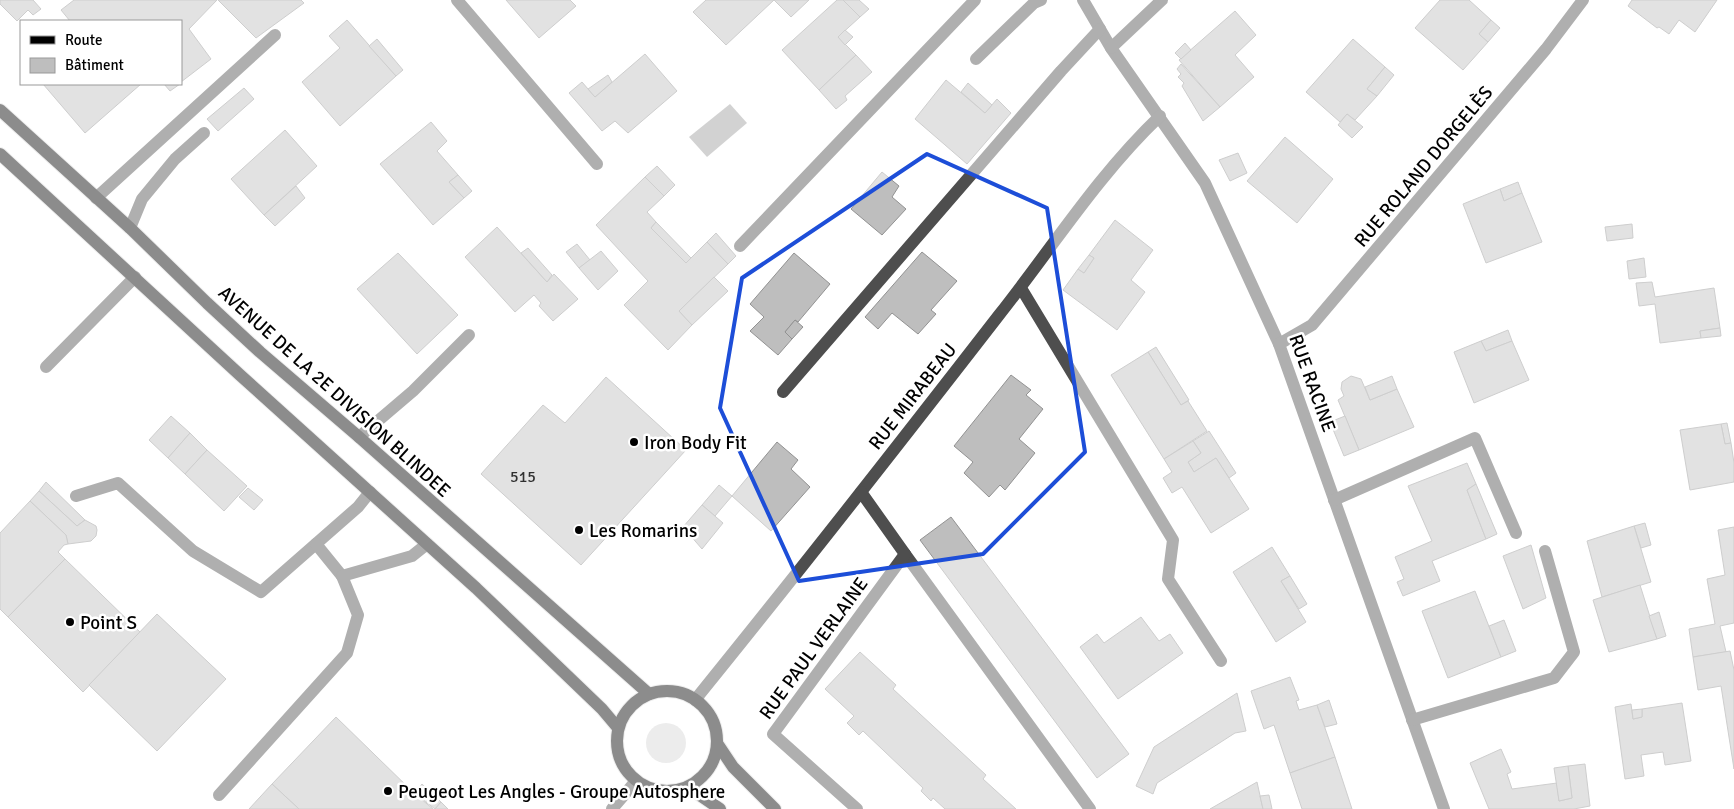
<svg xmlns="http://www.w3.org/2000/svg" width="1734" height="809" font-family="Signika,sans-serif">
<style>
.green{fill:#d5d5d5}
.water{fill:#9c9c9c}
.building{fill:#bebebe;stroke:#929292}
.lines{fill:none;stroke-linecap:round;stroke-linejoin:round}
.major-casing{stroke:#dbdbdb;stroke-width:14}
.minor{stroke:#4e4e4e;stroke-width:12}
.major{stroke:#000;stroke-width:12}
.marked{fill:none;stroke:#1d4ed8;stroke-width:4;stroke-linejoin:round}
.poi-dot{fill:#000;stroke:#fff;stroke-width:2}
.labels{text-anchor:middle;stroke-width:5;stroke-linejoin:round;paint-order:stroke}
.number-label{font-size:16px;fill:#303030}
.street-label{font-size:19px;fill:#000;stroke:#fff}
.poi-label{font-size:19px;fill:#000;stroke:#fff;text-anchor:start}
</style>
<rect width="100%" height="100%" fill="#fff"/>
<circle class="green" cx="666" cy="743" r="20"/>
<path class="water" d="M730 104 747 123 707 157 689 137Z"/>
<g class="building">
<path d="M0 0H33L41 9 33 15 28 10 17 21 0 4Z"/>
<path d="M74 0H217L189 29 211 59 181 82V21H70L61 10Z"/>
<path d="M218 0H301L304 3 256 38Z"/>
<path d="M506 0H570L576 6 539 38Z"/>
<path d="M706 0H774L726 45 693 12Z"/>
<path d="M774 0H809L791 17Z"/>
<path d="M837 0H843L860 17 838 37 856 55 819 90 782 50Z"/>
<path d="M843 0H859L869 9 860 17Z"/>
<path d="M1440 0H1469L1491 20 1479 34 1488 42 1463 70 1415 28Z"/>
<path d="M1632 0H1717L1695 32 1679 20 1669 34 1659 27 1657 28 1628 6Z"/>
<path d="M1235 11 1256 35 1235 55 1254 77 1220 107 1179 60Z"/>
<path d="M347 20 396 76 340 126 302 82 340 48 329 36Z"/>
<path d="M1491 20 1500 28 1488 42 1479 34Z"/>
<path d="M845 30 853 37 845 45 838 37Z"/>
<path d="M377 39 403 70 396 76 369 46Z"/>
<path d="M1353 39 1385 67 1367 89 1377 96 1355 120 1347 114 1340 122 1306 92Z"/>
<path d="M1185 43 1191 50 1181 59 1175 53Z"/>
<path d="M645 54 677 91 628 133 615 121 602 131 569 93 582 82 595 97Z"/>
<path d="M856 55 872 72 845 96 847 100 836 109 819 90Z"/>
<path d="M1181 64 1220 107 1203 121 1182 86 1184 83 1178 77 1181 74 1177 69Z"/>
<path d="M1385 67 1394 75 1377 96 1367 89Z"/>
<path d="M608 75 612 82 595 97 588 89Z"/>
<path d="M946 80 985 113 997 99 1011 113 967 164 915 119Z"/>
<path d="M968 83 992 105 985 113 961 92Z"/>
<path d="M43 84H141L85 133Z"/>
<path d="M164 84H180L170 91Z"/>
<path d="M244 88 254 99 218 131 207 119Z"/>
<path d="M1347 114 1363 127 1352 138 1338 125Z"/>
<path d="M431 122 447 141 437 151 458 175 449 182 464 198 433 225 380 164Z"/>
<path d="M285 130 317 166 264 215 231 179Z"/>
<path d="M1285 137 1333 179 1297 223 1247 181Z"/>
<path d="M1238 153 1247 173 1230 181 1219 160Z"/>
<path d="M657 166 675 185 664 196 645 177Z"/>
<path d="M882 172 899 186 892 197 906 209 882 235 851 209Z"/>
<path d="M458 175 472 191 464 198 449 182Z"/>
<path d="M645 177 664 196 647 212 656 222 651 228 686 263 707 242 728 264 679 311 692 325 668 350 624 305 648 281 596 225Z"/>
<path d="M1518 182 1522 193 1504 201 1500 189Z"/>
<path d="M296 186 305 198 275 226 264 215Z"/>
<path d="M1500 189 1504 201 1522 193 1542 242 1486 263 1463 204Z"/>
<path d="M1115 220 1153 250 1131 280 1145 292 1117 330 1063 290 1078 269 1084 273 1094 258 1089 255Z"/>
<path d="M656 222 691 258 686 263 651 228Z"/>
<path d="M1632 224 1633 238 1607 241 1605 227Z"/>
<path d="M497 227 547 282 554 274 578 299 553 321 539 306 541 303 534 295 515 312 465 257Z"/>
<path d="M716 233 736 256 728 264 707 242Z"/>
<path d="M577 244 590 260 579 268 566 252Z"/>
<path d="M528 248 552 275 547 282 521 253Z"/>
<path d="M601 251 618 271 598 290 579 268Z"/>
<path d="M922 252 957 281 931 310 936 314 918 334 892 313 878 329 865 317Z"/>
<path d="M398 253 458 315 417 354 357 289Z"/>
<path d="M794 253 830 284 798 322 795 320 785 332 792 339 778 355 750 331 764 317 750 304Z"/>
<path d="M1089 255 1094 258 1084 273 1078 269Z"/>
<path d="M1644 258 1646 277 1629 279 1627 261Z"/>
<path d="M714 277 728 291 692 325 679 311Z"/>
<path d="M1652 282 1655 297 1714 288 1720 328 1700 331 1701 338 1660 343 1655 304 1639 306 1636 283Z"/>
<path d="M795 320 803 327 792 339 785 332Z"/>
<path d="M1720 328 1721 336 1701 338 1700 331Z"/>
<path d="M1508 330 1512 341 1486 351 1481 341Z"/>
<path d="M1481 341 1486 351 1512 341 1529 380 1474 403 1454 352Z"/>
<path d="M1156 347 1189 400 1181 405 1148 352Z"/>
<path d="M1148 352 1181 405 1188 401 1207 431 1164 459 1111 375Z"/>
<path d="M1011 375 1031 390 1026 395 1043 409 1019 439 1035 453 1005 490 1000 485 989 497 964 473 973 462 954 446Z"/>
<path d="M1351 376 1361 379 1370 400 1397 389 1414 427 1359 450 1338 400 1344 396 1341 389 1342 382Z"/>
<path d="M1392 376 1397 389 1370 400 1365 387Z"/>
<path d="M606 377 686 450 581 565 481 474 543 405 565 423Z"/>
<path d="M171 416 190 433 168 458 149 440Z"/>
<path d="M1345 416 1359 450 1344 456 1330 422Z"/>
<path d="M1727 423 1731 443 1725 444 1721 424Z"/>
<path d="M1721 424 1725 444 1731 443 1734 463V482L1690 490 1680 430Z"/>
<path d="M1209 431 1236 473 1229 478 1216 458 1194 472 1188 462 1201 453 1193 441Z"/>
<path d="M190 433 207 450 185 474 168 458Z"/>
<path d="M1193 441 1201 453 1188 462 1194 472 1216 458 1249 509 1211 533 1182 487 1172 493 1163 478 1172 472 1164 459Z"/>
<path d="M777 442 798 460 791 469 810 487 771 531 732 496Z"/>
<path d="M207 450 247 486 224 511 185 474Z"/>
<path d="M1467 463 1476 484 1467 490 1486 539 1432 561 1440 581 1403 596 1397 582 1404 579 1395 557 1432 541 1408 486Z"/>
<path d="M46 482 85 520 77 526 39 491Z"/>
<path d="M1476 484 1497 534 1486 539 1467 490Z"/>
<path d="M719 485 732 496 715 516 702 505Z"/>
<path d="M248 488 263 500 254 510 239 497Z"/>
<path d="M39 491 77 526 85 520 96 526 97 530 96 536 91 541 68 544 66 535 30 501Z"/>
<path d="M30 501 66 535 68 544 64 545 58 552 65 559 8 617 0 609V533Z"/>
<path d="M702 505 723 523 702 549 683 527Z"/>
<path d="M951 517 1129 754 1097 778 920 540Z"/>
<path d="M1645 523 1651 545 1641 548 1634 526Z"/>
<path d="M1634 526 1651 582 1602 597 1587 541Z"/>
<path d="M1734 527V623L1720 626 1726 652 1693 657 1689 629 1715 624 1707 579 1725 575 1718 530Z"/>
<path d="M1531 545 1546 598 1523 609 1503 556Z"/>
<path d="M1272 547 1290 576 1281 581 1306 622 1276 642 1233 572Z"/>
<path d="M65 559 140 632 83 692 8 617Z"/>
<path d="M1290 576 1307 604 1299 609 1281 581Z"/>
<path d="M1640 585 1657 639 1609 652 1593 600Z"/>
<path d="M1475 591 1501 657 1448 678 1422 611Z"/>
<path d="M1659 612 1666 636 1657 639 1649 616Z"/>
<path d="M157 614 226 679 157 751 89 685Z"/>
<path d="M1141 617 1159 641 1170 634 1183 653 1118 699 1080 647 1097 634 1104 643Z"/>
<path d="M1504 620 1516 651 1501 657 1489 626Z"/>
<path d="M1730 651 1734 670V769L1721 686 1698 690 1693 657Z"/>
<path d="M860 652 896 685 893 689 986 775 983 779 1016 809H945L933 798 931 801 921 791 923 788 863 731 859 735 847 723 854 716 825 689Z"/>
<path d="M1290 677 1299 700 1296 701 1299 710 1317 705 1335 757 1290 773 1274 725 1264 729 1251 691Z"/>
<path d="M1237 693 1246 731 1235 733 1157 783 1153 794 1136 786 1154 747Z"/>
<path d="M1329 700 1337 724 1325 727 1317 705Z"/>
<path d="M1682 703 1691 761 1665 765 1663 752 1641 755 1644 776 1625 779 1615 707 1631 704 1633 719 1642 717V709Z"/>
<path d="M1642 709V717L1633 719 1632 710Z"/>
<path d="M336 717 414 793 433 809H299L272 784Z"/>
<path d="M1501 749 1511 772 1507 774 1512 789 1557 783 1559 801 1572 798 1568 766 1585 764 1590 806 1574 809H1489L1470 763Z"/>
<path d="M1335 757 1352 809H1302L1290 773Z"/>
<path d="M1568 766 1572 798 1559 801 1554 768Z"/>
<path d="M1257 782 1263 809H1210Z"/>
<path d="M272 784 299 809H249Z"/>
<path d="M422 784 441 802 435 809 414 793Z"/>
<path d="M1269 795 1272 809H1263L1260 796Z"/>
<path d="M441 802 448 809H435Z"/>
</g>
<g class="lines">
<g class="major-casing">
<g id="major">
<path d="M0 110 130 228 207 303 260 352 359 437 649 694"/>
<path d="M0 154 240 375 476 588 602 709 618 728"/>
<circle cx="667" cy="741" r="50"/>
<path d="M717 743 733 767 775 809"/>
<path d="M688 787 720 809"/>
</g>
</g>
<g class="minor">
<path d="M457 0 597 164"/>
<path d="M1083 0 1111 48 1205 183 1279 344 1444 809"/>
<path d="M1111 48 1162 0"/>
<path d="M976 59 1034 3 1041 0"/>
<path d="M96 198 275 35"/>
<path d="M130 228 142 199 175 159 204 133"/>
<path d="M740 246 975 0"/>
<path d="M1021 288 1173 540 1168 579 1221 661"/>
<path d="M1279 344 1312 325 1546 49 1583 0"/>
<path d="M46 367 135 277"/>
<path d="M783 392 1061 71 1100 29"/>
<path d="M359 437 413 391 469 335"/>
<path d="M76 496 118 483 193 551 261 592 358 507 370 492"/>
<path d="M1334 500 1475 438 1516 533"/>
<path d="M316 544 342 576"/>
<path d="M905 554 1090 809"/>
<path d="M695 700C798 573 899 444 999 315 1052 248 1098 175 1160 116"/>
<path d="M1412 720 1554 678 1574 652 1545 551"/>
<path d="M219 795 347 653 358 615 342 576 412 556 427 544"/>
<path d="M612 809 636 781"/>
<path d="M857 809 773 734 905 554 861 492"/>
</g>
<use href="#major" class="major"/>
</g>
<path d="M0 0H1734V809H0ZM927 154 1047 208 1085 452 983 554 799 581 720 408 742 278Z" fill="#fff" fill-opacity=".55" fill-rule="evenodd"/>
<path class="marked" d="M927 154 1047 208 1085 452 983 554 799 581 720 408 742 278Z"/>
<g class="poi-dot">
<circle cx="634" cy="442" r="5"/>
<circle cx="579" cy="530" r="5"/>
<circle cx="70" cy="622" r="5"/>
<circle cx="388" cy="791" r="5"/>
</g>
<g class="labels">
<g class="number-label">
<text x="523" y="482">515</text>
</g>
<g class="street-label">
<text transform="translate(1423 166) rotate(-50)" y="7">RUE ROLAND DORGELÈS</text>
<text transform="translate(1313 383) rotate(70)" y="7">RUE RACINE</text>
<text transform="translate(335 391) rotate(42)" y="7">AVENUE DE LA 2E DIVISION BLINDEE</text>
<text transform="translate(912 396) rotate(-52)" y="7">RUE MIRABEAU</text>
<text transform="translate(813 648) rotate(-54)" y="7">RUE PAUL VERLAINE</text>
</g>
<g class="poi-label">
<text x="644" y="449">Iron Body Fit</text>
<text x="589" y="537">Les Romarins</text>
<text x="80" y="629">Point S</text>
<text x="398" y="798">Peugeot Les Angles - Groupe Autosphere</text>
</g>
</g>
<rect x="20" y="20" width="162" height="65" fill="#ffffff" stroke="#999999"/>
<rect x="30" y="36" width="25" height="8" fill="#000000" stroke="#999999"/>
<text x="65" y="45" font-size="15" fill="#000000">Route</text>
<rect x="30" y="58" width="25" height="15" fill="#bebebe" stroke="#999999"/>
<text x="65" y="70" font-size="15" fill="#000000">Bâtiment</text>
</svg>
